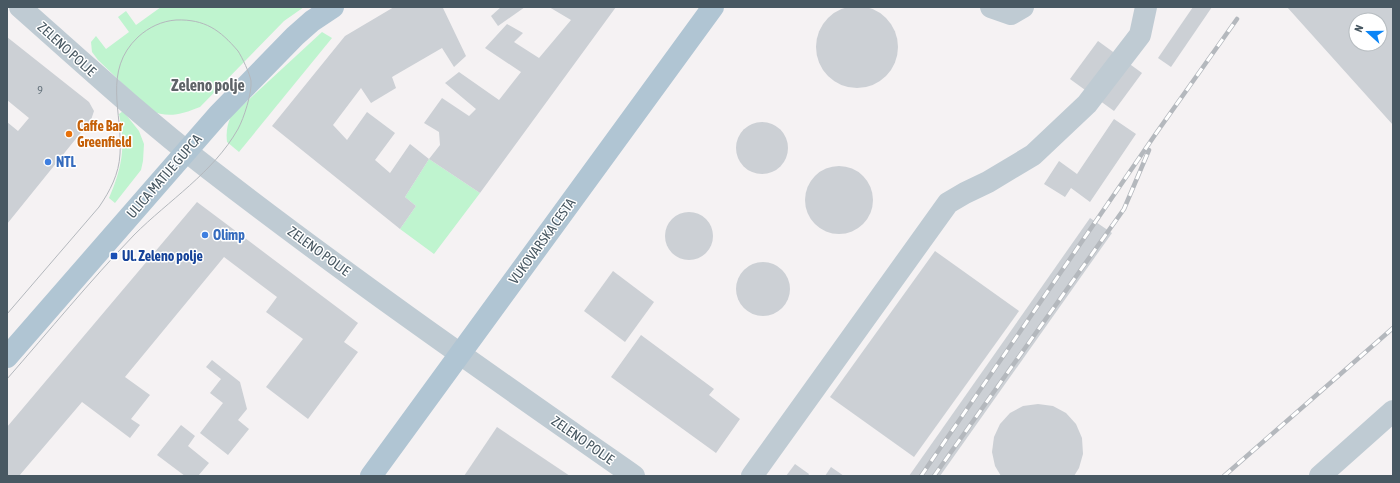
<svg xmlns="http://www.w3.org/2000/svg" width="1400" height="483" font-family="'Asap Condensed',sans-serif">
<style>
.green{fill:#bff4cf}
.building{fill:#ccd0d5;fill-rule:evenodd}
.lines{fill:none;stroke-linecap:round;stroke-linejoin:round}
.minor{stroke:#bfcbd3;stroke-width:22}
.major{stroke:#b0c5d3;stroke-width:22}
.tram{stroke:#b4b8bd;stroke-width:1}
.rail-casing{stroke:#b4b8bd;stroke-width:4.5}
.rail{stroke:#fff;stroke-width:3;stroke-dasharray:9;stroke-linecap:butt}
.food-dot{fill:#e8710a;stroke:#fff;stroke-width:1.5}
.shop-dot{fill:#3f7fe0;stroke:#fff;stroke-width:1.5}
.transit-dot{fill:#1a4fb4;stroke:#fff;stroke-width:1.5}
.labels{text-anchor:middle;stroke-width:3;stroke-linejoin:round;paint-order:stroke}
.number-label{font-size:12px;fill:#69767f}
.street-label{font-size:14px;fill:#485862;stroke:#fff}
.food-label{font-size:14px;font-weight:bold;fill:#c56008;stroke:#fff;text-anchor:start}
.shop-label{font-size:14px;font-weight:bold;fill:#366cbe;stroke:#fff;text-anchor:start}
.transit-label{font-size:14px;font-weight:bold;fill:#164399;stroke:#fff;text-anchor:start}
.quarter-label{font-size:16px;font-weight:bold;fill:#5e6368;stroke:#fff}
</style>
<rect width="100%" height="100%" fill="#f5f2f3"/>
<g class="green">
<path d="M161 7H304L284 21 200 107C182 114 168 119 150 110L98 60 92 52 91 42 96 36 106 49 129 32 118 17 126 11 136 25Z"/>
<path d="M322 32 332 38 239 152 227 142C226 132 227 125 231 116Z"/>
<path d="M123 111 139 131 144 144 143 161 141 170 115 203 109 198C122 168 126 147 119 114Z"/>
<path d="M429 159 480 193 434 254 400 229 416 206 405 197Z"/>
</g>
<g class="building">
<circle cx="857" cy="47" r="41"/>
<path d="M394 7H445L443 8 466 56 454 67 442 48 392 77 396 88 371 103 361 88 333 125 347 140 367 112 395 133 375 160 390 173 410 144 429 159 405 197 416 206 400 229 272 126 345 36Z"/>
<path d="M501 7H525L498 26 491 16Z"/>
<path d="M549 7H616L480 193 429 159 440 145 439 132 424 123 442 98 469 116 476 109 445 83 459 72 499 100 521 72 485 48 507 24 523 33 514 42 539 58 571 20Z"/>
<path d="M1193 7H1212L1171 67 1158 58Z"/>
<path d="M1287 7H1393V125ZM1356 20H1380V44H1356Z"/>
<path d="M7 37 89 102 94 111 91 120 7 224V122L18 131 29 118 7 100Z"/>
<path d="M1098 41 1142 73 1114 111 1070 79Z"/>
<path d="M1114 119 1136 134 1090 202 1071 188 1065 197 1044 184 1059 161 1077 174Z"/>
<circle cx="762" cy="148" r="26"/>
<circle cx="839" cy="200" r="34"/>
<path d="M197 202 358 323 344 342 358 352 308 419 266 387 303 339 266 312 277 297 224 257 125 377 150 395 131 419 140 425 130 438 82 402 19 476H7V427Z"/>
<circle cx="689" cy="236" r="24"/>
<path d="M1090 218 1112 233 940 476H909Z"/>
<path d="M935 251 1019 311 914 457 830 397Z"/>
<circle cx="763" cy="289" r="27"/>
<path d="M613 271 654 302 625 342 584 311Z"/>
<path d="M641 335 714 389 709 395 740 419 716 453 611 377Z"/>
<path d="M212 360 240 382 247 409 238 420 249 429 228 455 200 433 223 403 210 393 221 379 206 367Z"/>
<path d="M1038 404 1053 406 1066 413 1076 424 1082 438 1083 454 1079 468 1074 476H1001L995 466 992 452 994 437 1000 424 1010 413 1023 406Z"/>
<path d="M181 425 195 436 188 446 209 463 198 476H185L157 455Z"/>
<path d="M497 427 570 476H464Z"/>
<path d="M795 464 809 474 808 476H786Z"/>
<path d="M831 467 844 476H825Z"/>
</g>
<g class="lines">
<g class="minor">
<path d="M20 7C82 62 143 118 209 169 347 276 491 376 634 476"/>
<path d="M991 7 1011 14 1023 7"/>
<path d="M752 476 948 203 965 193 988 182 1033 155 1087 104 1140 35 1146 7"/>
<path d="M1320 476 1393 411"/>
</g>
<g class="major">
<path d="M7 357 218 115 295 36 312 21 333 7"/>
<path d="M371 476 713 7"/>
</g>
<path class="tram" d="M7 314 99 207C110 191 119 174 120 154 123 113 102 71 138 37 149 27 162 21 176 20 205 19 220 30 238 51 242 57 250 74 251 81 252 93 244 118 238 129 213 173 169 200 134 235 90 281 49 331 7 379"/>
<g class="rail-casing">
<g id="rail">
<path d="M921 476 1157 132 1237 19"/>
<path d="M934 476 1124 209 1149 150"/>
<path d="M1224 476 1393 328"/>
</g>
</g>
<use href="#rail" class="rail"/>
</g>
<circle class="food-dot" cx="69" cy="134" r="4"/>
<g class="shop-dot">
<circle cx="48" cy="162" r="4"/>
<circle cx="205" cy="235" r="4"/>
</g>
<rect class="transit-dot" x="110" y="252" width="8" height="8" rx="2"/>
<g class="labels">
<g class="number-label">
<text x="40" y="94">9</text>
</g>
<g class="street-label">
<text transform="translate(67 49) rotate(42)" y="5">ZELENO POLJE</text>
<text transform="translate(164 176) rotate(-49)" y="5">ULICA MATIJE GUPCA</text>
<text transform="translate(542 241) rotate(-54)" y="5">VUKOVARSKA CESTA</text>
<text transform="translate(319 251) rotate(36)" y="5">ZELENO POLJE</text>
<text transform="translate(583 440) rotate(35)" y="5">ZELENO POLJE</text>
</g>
<g class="food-label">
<text x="77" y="131">Caffe Bar<tspan x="77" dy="16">Greenfield</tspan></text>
</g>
<g class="shop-label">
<text x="56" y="167">NTL</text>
<text x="213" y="240">Olimp</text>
</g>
<g class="transit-label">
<text x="122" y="261">Ul. Zeleno polje</text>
</g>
<g class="quarter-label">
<text x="208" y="91">Zeleno polje</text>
</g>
</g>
<rect width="1400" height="483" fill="none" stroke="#485862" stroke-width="16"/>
<g transform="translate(1368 32) rotate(291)"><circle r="19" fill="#ffffff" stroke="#b6bcc0"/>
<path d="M0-3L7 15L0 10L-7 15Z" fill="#0b85f6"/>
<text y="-6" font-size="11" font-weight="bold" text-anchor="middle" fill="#485862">N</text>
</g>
</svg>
